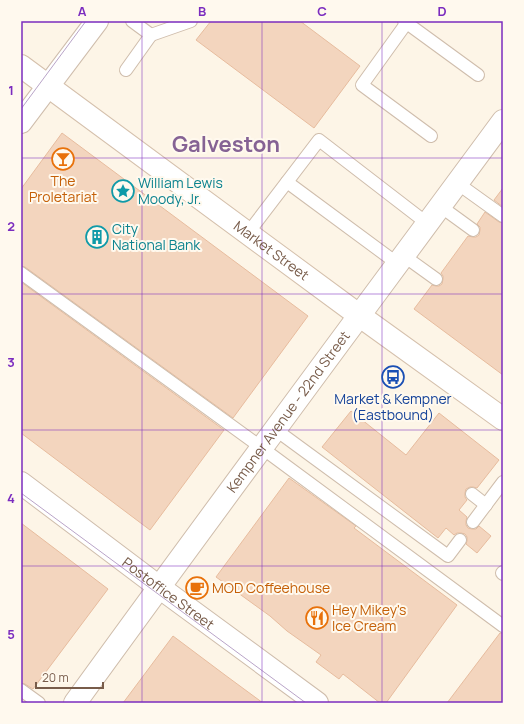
<svg xmlns="http://www.w3.org/2000/svg" width="524" height="724" font-family="Manrope,sans-serif">
<style>
.building{fill:#f3d5be;stroke:#e7bc9e}
.lines{fill:none;stroke-linecap:round;stroke-linejoin:round}
.service-casing{stroke:#cfbdac;stroke-width:14}
.minor-casing{stroke:#cfbdac;stroke-width:24}
.tertiary-casing{stroke:#cfbdac;stroke-width:24}
.secondary-casing{stroke:#d5c0ac;stroke-width:24}
.service{stroke:#fff;stroke-width:12}
.minor{stroke:#fff;stroke-width:22}
.tertiary{stroke:#fff;stroke-width:22}
.secondary{stroke:#fff;stroke-width:22}
.tram{stroke:#b9a4c8;stroke-width:1}
.grid{fill:none;stroke:#7b2cbf;stroke-width:1;stroke-opacity:0.55}
.labels{text-anchor:middle;stroke-width:4;stroke-linejoin:round;paint-order:stroke}
.food-label{font-size:14px;fill:#c56008;stroke:#fff9ee;text-anchor:start}
.culture-label{font-size:14px;fill:#0d838f;stroke:#fff9ee;text-anchor:start}
.street-label{font-size:14px;fill:#785c4a;stroke:#fff9ee}
.transit-label{font-size:14px;fill:#164399;stroke:#fff9ee}
.town-label{font-size:22px;font-weight:bold;fill:#856294;stroke:#fff9ee}
.neatline{fill:none;stroke:#7b2cbf;stroke-width:1.5}
.grid-label{font-size:13px;text-anchor:middle;font-weight:bold;fill:#7b2cbf}
</style>
<rect width="100%" height="100%" fill="#fdf5e7"/>
<g class="building">
<path d="M211 21H300L360 66 314 128 196 40Z"/>
<path d="M62 133 308 316 233 418 25 267 21 266V189Z"/>
<path d="M503 188V207L494 200Z"/>
<path d="M485 212 499 222 503 223V375L414 309 432 285 436 286H439L442 284 443 279V276L441 273 468 236 473 237H476L479 235 480 230V227L477 224Z"/>
<path d="M21 282 224 430 150 530 21 433Z"/>
<path d="M351 411 406 455 439 413 499 460 477 488 473 487H470L466 489 465 493V497L467 500 459 510 467 517 466 521V525L468 528 472 529H476L479 526 491 536 477 553 466 544 467 541V537L465 534 461 533H457L454 535 446 528 438 538 322 447Z"/>
<path d="M289 478 356 526 354 528 457 605 386 703H380L343 674 339 679 316 662 321 655 287 631 270 616 216 577Z"/>
<path d="M21 523 108 589 33 689 25 684 21 683Z"/>
<path d="M500 633H503V703H447Z"/>
<path d="M173 636 225 675 263 703H123Z"/>
</g>
<g class="lines">
<g class="service-casing">
<g id="service">
<path d="M132 21 151 35 191 21"/>
<path d="M404 21 478 75"/>
<path d="M408 21 362 85 431 136"/>
<path d="M126 70 151 35"/>
<path d="M287 182 398 264"/>
<path d="M457 183 503 216"/>
<path d="M440 206 473 230"/>
<path d="M248 233 319 140 428 224"/>
<path d="M404 256 436 279"/>
<path d="M21 273 262 448 503 626"/>
<path d="M276 430 448 556 460 540"/>
<path d="M472 494 486 505"/>
<path d="M473 522 503 482"/>
<path d="M503 572 502 573 503 574"/>
<path d="M21 690 39 703"/>
</g>
</g>
<g class="minor-casing">
<g id="minor">
<path id="s1" d="M21 483 159 587 317 703"/>
<path id="s2" d="M75 703C216 508 360 315 503 121"/>
</g>
</g>
<g class="tertiary-casing">
<path id="tertiary" d="M21 122 97 21"/>
</g>
<g class="secondary-casing">
<g id="secondary">
<path id="s3" d="M21 66 360 316 503 419"/>
</g>
</g>
<use href="#service" class="service"/>
<use href="#minor" class="minor"/>
<use href="#tertiary" class="tertiary"/>
<use href="#secondary" class="secondary"/>
<g class="tram">
<path d="M21 109 86 21"/>
<path d="M21 493 306 703"/>
</g>
</g>
<path class="grid" d="M142 21V703M262 21V703M382 21V703M21 158H503M21 294H503M21 430H503M21 566H503"/>
<defs>
<g id="bar-ring" transform="scale(1.15)"><circle r="9.5" fill="#fff9ee" stroke="#e8710a" stroke-width="1.5"/><path d="M-6-5H6L.8 .8V4.5H3.5V6h-7V4.5H-.8V.8Z" fill="#e8710a"/></g>
<g id="sight-ring" transform="scale(1.15)"><circle r="9.5" fill="#fff9ee" stroke="#0f9aa8" stroke-width="1.5"/><path d="M0-6L1.8-2.2L6-1.7L2.9 1.2L3.7 5.4L0 3.3L-3.7 5.4L-2.9 1.2L-6-1.7L-1.8-2.2Z" fill="#0f9aa8"/></g>
<g id="building-ring" transform="scale(1.15)"><circle r="9.5" fill="#fff9ee" stroke="#0f9aa8" stroke-width="1.5"/><path d="M-4-6H4V6H1V3H-1V6H-4ZM-2.5-4.3h1.7v1.8h-1.7ZM.8-4.3h1.7v1.8H.8ZM-2.5-1h1.7V.8h-1.7ZM.8-1h1.7V.8H.8Z" fill="#0f9aa8"/></g>
<g id="bus-ring" transform="scale(1.15)"><circle r="9.5" fill="#fff9ee" stroke="#1a4fb4" stroke-width="1.5"/><path d="M-5-6H5V4H4V6H2V4H-2V6H-4V4H-5ZM-3.5-4V0h7V-4ZM-3.5 1.2v1.5H-2V1.2ZM2 1.2v1.5H3.5V1.2Z" fill="#1a4fb4"/></g>
<g id="cafe-ring" transform="scale(1.15)"><circle r="9.5" fill="#fff9ee" stroke="#e8710a" stroke-width="1.5"/><path d="M-5.5-4.5H6V0H3Q3 3.5 0 3.5H-2.5Q-5.5 3.5-5.5 0ZM3-3.2v2h1.7v-2ZM-6 4.5H4V6H-6Z" fill="#e8710a"/></g>
<g id="restaurant-ring" transform="scale(1.15)"><circle r="9.5" fill="#fff9ee" stroke="#e8710a" stroke-width="1.5"/><path d="M-5-6h1v4h1v-4h1v4h1v-4h1v5L-1.5 .5V6h-2V.5L-5-1ZM5-6V6H3V1.5H1.5Q1.5-4 5-6Z" fill="#e8710a"/></g>
</defs>
<g fill-rule="evenodd">
<use href="#bar-ring" x="63" y="159"/>
<use href="#sight-ring" x="123" y="191"/>
<use href="#building-ring" x="97" y="237"/>
<use href="#bus-ring" x="393" y="377"/>
<use href="#cafe-ring" x="197" y="588"/>
<use href="#restaurant-ring" x="317" y="618"/>
</g>
<g class="labels">
<g class="food-label">
<text x="63" y="186" text-anchor="middle">The<tspan x="63" dy="16">Proletariat</tspan></text>
<text x="212" y="593">MOD Coffeehouse</text>
<text x="332" y="615">Hey Mikey's<tspan x="332" dy="16">Ice Cream</tspan></text>
</g>
<g class="culture-label">
<text x="138" y="188">William Lewis<tspan x="138" dy="16">Moody, Jr.</tspan></text>
<text x="112" y="234">City<tspan x="112" dy="16">National Bank</tspan></text>
</g>
<g class="street-label">
<text dy="5" stroke="none"><textPath href="#s3" startOffset="311">Market Street</textPath></text>
<text dy="5" stroke="none"><textPath href="#s2" startOffset="361">Kempner Avenue - 22nd Street</textPath></text>
<text dy="5" stroke="none"><textPath href="#s1" startOffset="184">Postoffice Street</textPath></text>
</g>
<g class="transit-label">
<text x="393" y="404">Market &amp; Kempner<tspan x="393" dy="16">(Eastbound)</tspan></text>
</g>
<g class="town-label">
<text x="226" y="152">Galveston</text>
</g>
</g>
<rect width="524" height="724" fill="none" stroke="#fff9ee" stroke-width="44"/>
<path d="M36 682v6h67v-6" fill="none" stroke="#785c4a" stroke-width="2"/>
<text x="42" y="682" font-size="12" fill="#785c4a" stroke="#fff9ee" stroke-width="3" paint-order="stroke">20 m</text>
<rect x="22" y="22" width="480" height="680" class="neatline"/>
<g class="grid-label">
<text x="82" y="16">A</text>
<text x="202" y="16">B</text>
<text x="322" y="16">C</text>
<text x="442" y="16">D</text>
<text x="11" y="95">1</text>
<text x="11" y="231">2</text>
<text x="11" y="367">3</text>
<text x="11" y="503">4</text>
<text x="11" y="639">5</text>
</g>
</svg>
